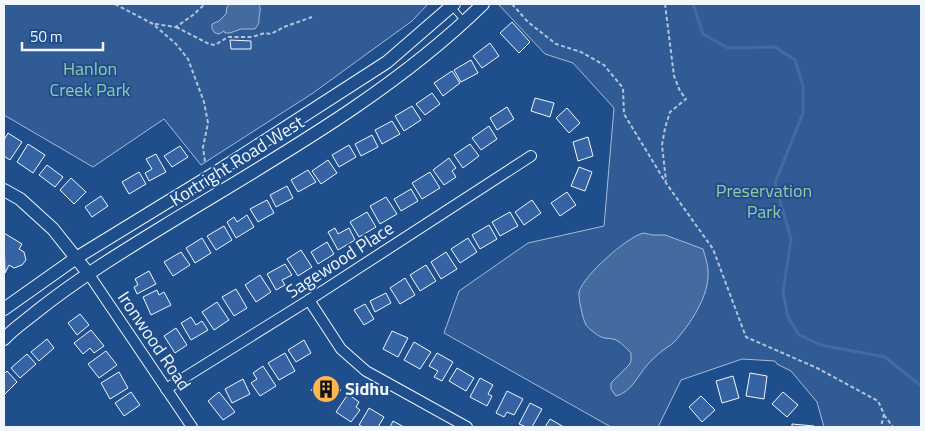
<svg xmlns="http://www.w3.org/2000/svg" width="925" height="431" font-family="'Titillium Web',sans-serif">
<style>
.green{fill:#305b95;stroke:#a8bbd7}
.water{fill:#446ba0;stroke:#a8bbd7}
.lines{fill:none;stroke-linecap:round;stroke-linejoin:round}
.stream{stroke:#446ba0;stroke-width:3}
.building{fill:#3563a3;stroke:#f2f6ff}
.service-casing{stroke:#f2f6ff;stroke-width:7}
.minor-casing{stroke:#f2f6ff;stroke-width:12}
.tertiary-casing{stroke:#f2f6ff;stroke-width:14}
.path{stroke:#b3c4dc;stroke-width:2;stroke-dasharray:4 2.5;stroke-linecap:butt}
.service{stroke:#1f4e8c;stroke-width:5}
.minor{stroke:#1f4e8c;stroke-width:10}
.tertiary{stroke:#1f4e8c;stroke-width:12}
.labels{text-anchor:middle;stroke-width:4;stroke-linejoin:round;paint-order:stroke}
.park-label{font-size:18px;fill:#97c8a6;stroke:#1f4e8c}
.street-label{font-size:18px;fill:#f2f6ff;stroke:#1f4e8c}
.poi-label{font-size:18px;font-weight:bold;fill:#f2f6ff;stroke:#1f4e8c;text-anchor:start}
</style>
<rect width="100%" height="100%" fill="#1f4e8c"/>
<g class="green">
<path d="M4 4H428L412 21 313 93 201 165 164 119 93 167 4 115Z"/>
<path d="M501 4H921V427H824L817 402 791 371 777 364 775 361 742 359 681 380 658 427H611L444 333 459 291 528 243 604 226 614 108 573 63 545 54 499 5Z"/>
</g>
<g class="water">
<path d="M230 4H259C262 11 258 16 259 23L255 29H241L230 33H225L224 31 219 34 215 33 212 29V24L219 21 226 14 227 7Z"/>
<path d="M643 233 653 235H665L703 249C705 256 708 264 708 271 710 295 690 325 674 342 670 346 666 348 662 351 657 355 652 360 648 364 638 375 632 392 616 396L611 389V383L629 365 631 361V353C627 349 622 343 616 340 612 338 606 339 601 337 597 335 589 329 586 325 583 320 578 297 579 292 584 275 626 238 643 233Z"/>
</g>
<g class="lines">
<path class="stream" d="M693 4 703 34 728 48 775 47 795 60 803 86V113L775 183 791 239 783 292 788 317 799 335 821 345 885 357 921 386"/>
</g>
<g class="building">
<path d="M512 22 530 42 519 53 500 33Z"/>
<path d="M230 40 251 41V49H231Z"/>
<path d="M490 43 499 56 482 68 473 56Z"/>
<path d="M471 60 478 73 461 82 454 70Z"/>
<path d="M452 71 460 83 443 96 434 83Z"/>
<path d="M432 93 440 104 425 115 416 104Z"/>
<path d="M535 98 554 103 550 117 531 111Z"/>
<path d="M412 106 421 120 404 131 395 116Z"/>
<path d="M507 107 514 119 497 130 490 118Z"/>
<path d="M567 108 580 123 569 133 556 118Z"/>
<path d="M392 121 400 134 382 144 375 130Z"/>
<path d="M489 126 497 139 481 150 472 138Z"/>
<path d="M8 133 22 142 10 160 4 156V140Z"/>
<path d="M372 135 378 147 361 156 355 144Z"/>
<path d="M588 137 593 156 578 161 573 142Z"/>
<path d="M28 144 45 155 33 173 17 162Z"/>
<path d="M470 144 479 156 463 168 454 155Z"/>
<path d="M349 145 356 157 339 167 332 155Z"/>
<path d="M180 146 188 157 172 167 164 156Z"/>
<path d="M156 154 166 172 149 181 145 173 152 169 146 159Z"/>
<path d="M449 158 456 168 452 171 456 177 444 185 433 170Z"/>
<path d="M328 160 337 173 321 184 312 171Z"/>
<path d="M47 165 63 177 55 187 39 175Z"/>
<path d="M579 167 592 172 585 191 571 186Z"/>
<path d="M308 170 316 182 298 192 291 180Z"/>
<path d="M139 172 146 184 129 194 122 182Z"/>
<path d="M430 172 440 188 422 199 412 183Z"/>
<path d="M71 178 86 192 74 204 60 190Z"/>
<path d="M287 186 293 198 276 207 270 195Z"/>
<path d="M411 189 418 201 401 211 394 199Z"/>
<path d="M567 192 576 205 560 216 551 203Z"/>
<path d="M101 196 108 206 92 217 85 207Z"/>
<path d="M386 197 397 214 380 224 370 206Z"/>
<path d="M267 200 274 213 258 222 250 209Z"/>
<path d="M532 200 541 213 524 225 515 212Z"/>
<path d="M367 212 376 227 359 237 350 222Z"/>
<path d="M510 212 518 226 500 236 492 222Z"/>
<path d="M247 215 254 227 236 238 227 222 234 217 237 222Z"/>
<path d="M489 225 497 239 480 249 472 235Z"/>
<path d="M224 226 232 240 216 250 207 236Z"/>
<path d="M335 228 338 234 349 228 355 240 338 250 328 232Z"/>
<path d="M4 233 22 244 19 249 24 252 26 260 22 265 14 268 9 265 5 273Z"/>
<path d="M202 238 211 253 195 263 186 248Z"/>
<path d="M468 238 477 252 460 263 451 249Z"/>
<path d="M327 242 334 254 318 264 311 252Z"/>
<path d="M301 250 312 267 298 276 287 259Z"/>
<path d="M181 252 190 265 173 276 164 262Z"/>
<path d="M446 252 457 269 441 279 431 262Z"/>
<path d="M285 264 292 275 282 280 285 285 276 290 267 274Z"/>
<path d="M426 265 436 281 420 291 410 275Z"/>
<path d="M149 271 156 284 137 294 134 287 138 285 135 279Z"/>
<path d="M260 275 271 292 256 302 245 285Z"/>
<path d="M405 278 415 295 400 304 390 288Z"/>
<path d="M236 289 247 308 234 316 222 297Z"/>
<path d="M157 290 159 295 164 292 171 305 151 315 143 297Z"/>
<path d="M386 293 391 303 375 312 370 301Z"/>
<path d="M217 302 229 320 214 330 202 312Z"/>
<path d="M365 304 374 319 364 325 354 310Z"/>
<path d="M80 314 89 325 77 335 68 323Z"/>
<path d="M191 317 196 325 202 321 208 330 191 340 181 323Z"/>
<path d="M176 328 187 345 175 353 164 336Z"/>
<path d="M91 330 104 346 94 353 90 348 83 354 74 343Z"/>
<path d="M392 331 408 338 398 357 383 349Z"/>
<path d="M47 339 54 348 39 361 31 352Z"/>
<path d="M304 340 311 353 296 362 288 350Z"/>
<path d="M414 342 431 352 420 369 404 360Z"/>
<path d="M106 351 117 365 99 378 88 364Z"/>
<path d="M285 353 295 371 279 380 268 363Z"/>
<path d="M437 353 453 362 442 381 434 377 438 371 429 366Z"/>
<path d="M27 354 36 364 20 378 11 368Z"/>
<path d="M263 366 276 386 260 396 251 383 257 379 253 373Z"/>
<path d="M457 368 474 378 466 391 449 381Z"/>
<path d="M7 371 17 382 4 395V374Z"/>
<path d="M119 372 128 388 110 399 101 383Z"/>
<path d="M750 373 767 376 764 399 746 396Z"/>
<path d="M326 375 332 381 331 383 335 388 337 387 341 390 333 398 329 395 322 402 311 390Z"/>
<path d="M733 376 739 398 722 403 716 381Z"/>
<path d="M480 378 493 385 488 394 492 396 487 406 470 397Z"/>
<path d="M243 379 250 394 232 403 225 389Z"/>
<path d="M507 391 523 399 514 415 507 412 504 417 496 413Z"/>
<path d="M131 392 140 405 124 416 115 403Z"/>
<path d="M219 392 235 412 223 420 208 401Z"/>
<path d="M783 392 798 405 787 417 772 404Z"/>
<path d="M348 394 359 402 356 407 360 410 351 422 336 412Z"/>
<path d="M701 396 715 410 702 422 689 407Z"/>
<path d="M530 403 542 409 532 427H526L519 424Z"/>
<path d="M369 408 384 417 378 427H363L359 425Z"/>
<path d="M550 419 564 427H545Z"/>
<path d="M393 421 404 427H390Z"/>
<path d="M792 424 814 426V427H792Z"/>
</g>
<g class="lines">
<g class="service-casing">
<path id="service" d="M452 7 465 22"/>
</g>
<g class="minor-casing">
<g id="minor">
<path d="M88 273 192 427"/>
<path d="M309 300 341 349 366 371 467 427"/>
<path d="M166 389 309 300 531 156"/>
</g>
</g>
<g class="tertiary-casing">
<g id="tertiary">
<path d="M4 190 20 199 53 229 88 273"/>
<path d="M4 309 76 258 218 171 387 62 454 4"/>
<path d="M4 339C13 329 25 321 36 312 76 280 120 253 164 226 275 158 390 95 483 4"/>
</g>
</g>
<g class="path">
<path d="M115 4 153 24 176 44 188 59 204 102 208 123 203 147 205 162"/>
<path d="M512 4 528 22 556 44 581 52 604 65 623 88 624 114 666 183 713 249 746 337 817 368 878 401 884 414 881 427"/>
<path d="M665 4 674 76 680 91 686 99 670 112 665 128 662 145 666 181"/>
<path d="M155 24 176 27 193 15 205 4"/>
<path d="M176 27 209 44 215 45 228 37H252L265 33 271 34 284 27 312 17"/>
<path d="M884 415 893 427"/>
</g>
<use href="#service" class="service"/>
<use href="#minor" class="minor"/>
<use href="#tertiary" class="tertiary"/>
</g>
<defs>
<g id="building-disc" transform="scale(1.4375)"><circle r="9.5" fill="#ffb74d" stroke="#1f4e8c"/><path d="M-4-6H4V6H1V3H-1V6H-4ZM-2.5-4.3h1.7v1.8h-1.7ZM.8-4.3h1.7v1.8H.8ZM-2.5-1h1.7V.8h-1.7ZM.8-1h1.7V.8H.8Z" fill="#111"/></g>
</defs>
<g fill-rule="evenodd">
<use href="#building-disc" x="326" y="389"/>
</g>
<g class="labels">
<g class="park-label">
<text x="90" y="75">Hanlon<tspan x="90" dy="21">Creek Park</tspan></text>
<text x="764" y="197">Preservation<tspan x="764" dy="21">Park</tspan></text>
</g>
<g class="street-label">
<text transform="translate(237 161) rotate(-32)" y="6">Kortright Road West</text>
<text transform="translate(340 260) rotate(-33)" y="6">Sagewood Place</text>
<text transform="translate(154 341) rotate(56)" y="6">Ironwood Road</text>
</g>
<g class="poi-label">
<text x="345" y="395">Sidhu</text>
</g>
</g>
<rect width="925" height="431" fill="none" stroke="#f2f6ff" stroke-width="10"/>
<path d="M22 42v8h81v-8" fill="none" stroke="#f2f6ff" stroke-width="2.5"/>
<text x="30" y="42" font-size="15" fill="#f2f6ff" stroke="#1f4e8c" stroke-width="4" paint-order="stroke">50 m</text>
</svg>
